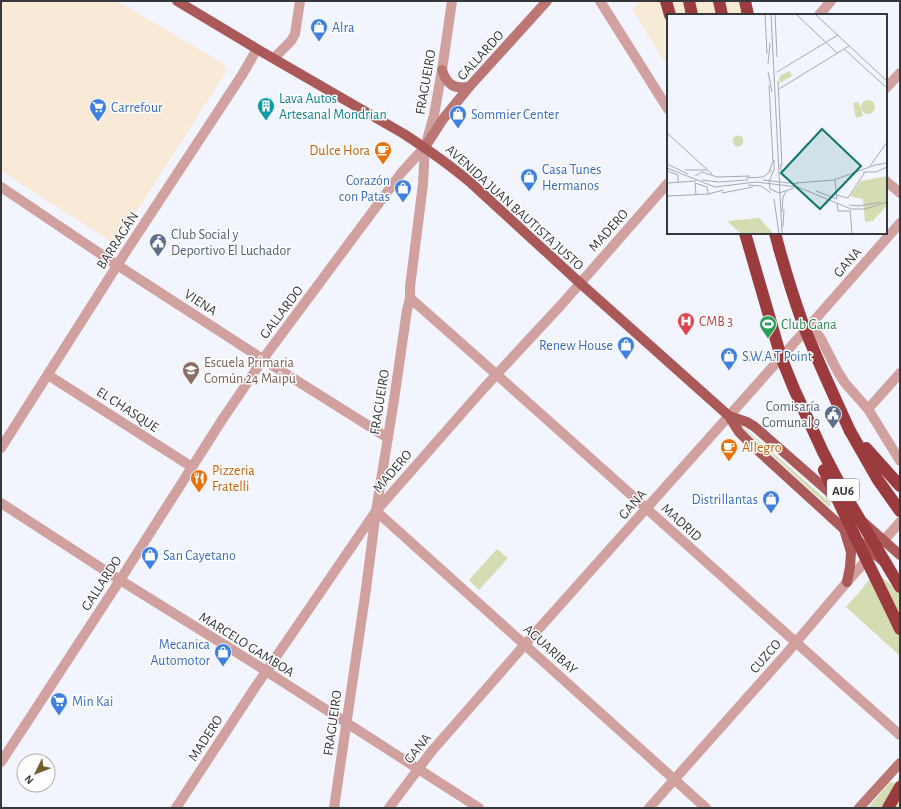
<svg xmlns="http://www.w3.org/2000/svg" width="901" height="809" font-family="'Alegreya Sans',sans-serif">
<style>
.commercial{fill:#f9e9d7}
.industrial{fill:#f7ead6}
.green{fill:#d4ddb1}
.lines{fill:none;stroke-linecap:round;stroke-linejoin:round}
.street{stroke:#d1a19f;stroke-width:10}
.secondary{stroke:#bc7775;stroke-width:10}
.primary{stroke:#ab5858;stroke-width:10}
.highway{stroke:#9b3b3e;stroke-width:12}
.highway-bridge{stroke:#9b3b3e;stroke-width:12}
.labels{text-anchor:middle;stroke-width:3;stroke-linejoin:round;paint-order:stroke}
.shield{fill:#fff;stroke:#727376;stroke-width:1}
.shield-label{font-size:13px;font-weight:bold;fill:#36373b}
.shop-label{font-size:14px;fill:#366cbe;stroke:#fff;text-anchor:start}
.street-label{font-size:14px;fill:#36373b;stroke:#fff}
.culture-label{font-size:14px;fill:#0d838f;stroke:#fff;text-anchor:start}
.food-label{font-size:14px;fill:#c56008;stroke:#fff;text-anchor:start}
.service-label{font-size:14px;fill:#4e5e75;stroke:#fff;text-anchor:start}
.health-label{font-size:14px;fill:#be3a42;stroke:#fff;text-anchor:start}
.leisure-label{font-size:14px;fill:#27864d;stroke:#fff;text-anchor:start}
.education-label{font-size:14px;fill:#785e54;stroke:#fff;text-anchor:start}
.inset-road{fill:none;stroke:#a7a9b0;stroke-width:1}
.view{fill:#0f766e;fill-opacity:0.15;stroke:#0f766e;stroke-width:2}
.inset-edge{fill:none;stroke:#36373b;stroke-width:2}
</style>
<rect width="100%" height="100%" fill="#f3f5fe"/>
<path class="commercial" d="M1 1H117L224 64 226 72 119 239 110 241 1 171Z"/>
<path class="industrial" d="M640 1H737L751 15H668V67L632 9Z"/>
<g class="green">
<path d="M740 424 831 504 829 507 740 425Z"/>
<path d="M497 549 508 558 479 590 469 580Z"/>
<path d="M875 571 900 593V656L846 607 862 589Z"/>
<path d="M900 776V808H868L890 782 895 783Z"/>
</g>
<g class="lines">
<g class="street">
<path d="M600 1 668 109"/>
<path d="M819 15 831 1"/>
<path d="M274 58 291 41 295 34 300 1"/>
<path d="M886 88 900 73"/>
<path d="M886 181 900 193"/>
<path d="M1 187 111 261 275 367 388 438"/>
<path d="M410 298C574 442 736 590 900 735"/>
<path d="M811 324 821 339 838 372 845 383 868 409 900 461"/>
<path d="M48 375 192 467"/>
<path d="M868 409 900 373"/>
<path d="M1 448 125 253 242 75 257 49"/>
<path d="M1 503 112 575 252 662 479 808"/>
<path d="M376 511 706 808"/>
<path d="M1 762 120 580 222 420 239 395 263 359 402 172 425 147"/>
<path d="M176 808 254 689 376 511 484 388 562 304 668 183"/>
<path d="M334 808 366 589 376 511 394 400 407 310 410 298V287L423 184 425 147 434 115 442 70 452 1"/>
<path d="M389 808 431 752 535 633 811 324 900 223"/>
<path d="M649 808 786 654 847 582 900 522"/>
</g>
<g class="secondary">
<path d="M442 70C447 85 454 89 469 87"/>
<path d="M425 147 443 119 469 87 547 1"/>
<path d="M859 808 900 763"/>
</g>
<g class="primary">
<path d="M177 1 257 49 404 134C427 149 450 165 471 183L580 283 729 416 739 432 752 445 844 529 883 561"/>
<path d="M729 416 747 422 755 427 836 498"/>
<path d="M863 522 900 555"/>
<path d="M844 529 851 552 850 567 847 582"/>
</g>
<g class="highway">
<path d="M666 1 670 15"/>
<path d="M689 1 692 15"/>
<path d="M719 1 722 15"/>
<path d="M745 1 748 15"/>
<path d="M775 233 779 248"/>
<path d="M850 431 878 480 900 511"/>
<path d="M866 448 900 486"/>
<path d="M888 808 900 787"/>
</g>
<g class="highway-bridge">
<path d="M745 233 781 357 794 389 823 452 847 498 900 587"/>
<path d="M779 248C786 273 794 299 803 324 817 360 834 396 850 431"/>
<path d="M824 470C848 524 875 576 900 629"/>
</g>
</g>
<defs>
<g id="shop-pin" transform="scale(0.9)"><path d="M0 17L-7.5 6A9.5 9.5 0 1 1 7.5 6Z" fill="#3f7fe0" stroke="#fff"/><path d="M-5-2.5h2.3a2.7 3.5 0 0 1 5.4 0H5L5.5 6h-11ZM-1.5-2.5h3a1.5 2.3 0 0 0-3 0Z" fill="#fff"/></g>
<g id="building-pin" transform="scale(0.9)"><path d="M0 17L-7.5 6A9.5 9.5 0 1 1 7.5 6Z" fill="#0f9aa8" stroke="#fff"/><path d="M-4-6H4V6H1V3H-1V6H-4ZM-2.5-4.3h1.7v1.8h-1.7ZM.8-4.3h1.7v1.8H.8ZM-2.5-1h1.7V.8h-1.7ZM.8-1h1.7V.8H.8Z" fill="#fff"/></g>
<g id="supermarket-pin" transform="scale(0.9)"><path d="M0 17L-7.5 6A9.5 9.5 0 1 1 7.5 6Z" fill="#3f7fe0" stroke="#fff"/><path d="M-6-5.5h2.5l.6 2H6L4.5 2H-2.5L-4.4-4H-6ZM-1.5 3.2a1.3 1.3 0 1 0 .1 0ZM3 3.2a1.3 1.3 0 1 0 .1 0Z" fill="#fff"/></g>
<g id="cafe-pin" transform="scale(0.9)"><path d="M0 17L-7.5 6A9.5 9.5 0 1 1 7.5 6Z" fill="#e8710a" stroke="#fff"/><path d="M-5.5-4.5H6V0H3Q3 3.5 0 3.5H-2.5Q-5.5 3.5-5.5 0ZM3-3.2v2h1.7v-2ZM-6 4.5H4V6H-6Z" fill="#fff"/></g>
<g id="civic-pin" transform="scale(0.9)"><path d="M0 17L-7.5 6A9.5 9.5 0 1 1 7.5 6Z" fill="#5c6f8a" stroke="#fff"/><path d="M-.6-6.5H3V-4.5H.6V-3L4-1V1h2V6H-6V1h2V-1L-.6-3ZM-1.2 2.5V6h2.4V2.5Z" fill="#fff"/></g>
<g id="hospital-pin" transform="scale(0.9)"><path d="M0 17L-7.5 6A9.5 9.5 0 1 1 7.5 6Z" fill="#e0444e" stroke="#fff"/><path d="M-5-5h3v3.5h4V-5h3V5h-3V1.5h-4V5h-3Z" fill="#fff"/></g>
<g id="stadium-pin" transform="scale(0.9)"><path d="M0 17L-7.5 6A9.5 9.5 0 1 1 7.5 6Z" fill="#2e9e5b" stroke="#fff"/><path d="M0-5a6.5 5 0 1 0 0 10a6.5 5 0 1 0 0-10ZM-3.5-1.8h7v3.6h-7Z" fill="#fff"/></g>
<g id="school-pin" transform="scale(0.9)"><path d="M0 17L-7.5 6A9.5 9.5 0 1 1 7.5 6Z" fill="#8d6e63" stroke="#fff"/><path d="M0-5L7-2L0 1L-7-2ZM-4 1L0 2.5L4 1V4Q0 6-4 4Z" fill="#fff"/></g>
<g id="restaurant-pin" transform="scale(0.9)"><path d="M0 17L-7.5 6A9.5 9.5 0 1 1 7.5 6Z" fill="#e8710a" stroke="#fff"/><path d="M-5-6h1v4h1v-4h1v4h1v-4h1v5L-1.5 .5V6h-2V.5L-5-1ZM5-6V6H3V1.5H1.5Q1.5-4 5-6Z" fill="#fff"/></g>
</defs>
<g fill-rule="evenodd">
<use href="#shop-pin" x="319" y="27"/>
<use href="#building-pin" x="266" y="106"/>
<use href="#supermarket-pin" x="98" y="107"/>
<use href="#shop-pin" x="458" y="114"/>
<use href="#cafe-pin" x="383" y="150"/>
<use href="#shop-pin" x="529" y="177"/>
<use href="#shop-pin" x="403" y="188"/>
<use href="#civic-pin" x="158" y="242"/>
<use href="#hospital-pin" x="686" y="321"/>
<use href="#stadium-pin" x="768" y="324"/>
<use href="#shop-pin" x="626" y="345"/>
<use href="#shop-pin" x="729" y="356"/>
<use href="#school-pin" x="191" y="370"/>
<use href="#civic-pin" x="833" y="414"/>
<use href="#cafe-pin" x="729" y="447"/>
<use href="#restaurant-pin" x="199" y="478"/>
<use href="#shop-pin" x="771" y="499"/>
<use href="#shop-pin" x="150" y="555"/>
<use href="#shop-pin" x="223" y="652"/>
<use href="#supermarket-pin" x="59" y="701"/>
</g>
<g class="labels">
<rect class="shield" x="827" y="479" width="32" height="22" rx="3"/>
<g class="shield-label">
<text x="843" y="495">AU6</text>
</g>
<g class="shop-label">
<text x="332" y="32">Alra</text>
<text x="111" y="112">Carrefour</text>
<text x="471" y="119">Sommier Center</text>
<text x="542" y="174">Casa Tunes<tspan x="542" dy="16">Hermanos</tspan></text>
<text x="390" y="185" text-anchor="end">Corazón<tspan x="390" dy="16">con Patas</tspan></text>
<text x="613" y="350" text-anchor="end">Renew House</text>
<text x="742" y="361">S.W.A.T Point</text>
<text x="758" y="504" text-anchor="end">Distrillantas</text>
<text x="163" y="560">San Cayetano</text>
<text x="210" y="649" text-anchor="end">Mecanica<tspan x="210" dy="16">Automotor</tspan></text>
<text x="72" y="706">Min Kai</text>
</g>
<g class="street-label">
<text transform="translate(480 55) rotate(-48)" y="5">GALLARDO</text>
<text transform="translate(425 82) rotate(-80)" y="5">FRAGUEIRO</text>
<text transform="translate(515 207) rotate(42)" y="5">AVENIDA JUAN BAUTISTA JUSTO</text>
<text transform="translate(608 230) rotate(-48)" y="5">MADERO</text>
<text transform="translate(117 240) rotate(-57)" y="5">BARRAGÁN</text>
<text transform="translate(847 262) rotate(-49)" y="5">GANA</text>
<text transform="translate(201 302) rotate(33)" y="5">VIENA</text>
<text transform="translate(281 312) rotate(-53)" y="5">GALLARDO</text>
<text transform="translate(379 402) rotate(-81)" y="5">FRAGUEIRO</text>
<text transform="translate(128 409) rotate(33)" y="5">EL CHASQUE</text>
<text transform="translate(392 471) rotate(-49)" y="5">MADERO</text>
<text transform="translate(632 504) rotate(-49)" y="5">GANA</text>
<text transform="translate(682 522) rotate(42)" y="5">MADRID</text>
<text transform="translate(101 583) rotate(-57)" y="5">GALLARDO</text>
<text transform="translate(247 644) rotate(32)" y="5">MARCELO GAMBOA</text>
<text transform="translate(551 649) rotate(42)" y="5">AGUARIBAY</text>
<text transform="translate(765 656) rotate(-49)" y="5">CUZCO</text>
<text transform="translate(332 723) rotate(-82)" y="5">FRAGUEIRO</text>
<text transform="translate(205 738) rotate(-57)" y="5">MADERO</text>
<text transform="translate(417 748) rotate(-51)" y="5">GANA</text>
</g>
<g class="culture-label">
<text x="279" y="103">Lava Autos<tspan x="279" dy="16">Artesanal Mondrian</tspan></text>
</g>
<g class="food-label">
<text x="370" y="155" text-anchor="end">Dulce Hora</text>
<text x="742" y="452">Allegro</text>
<text x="212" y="475">Pizzeria<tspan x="212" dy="16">Fratelli</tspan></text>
</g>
<g class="service-label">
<text x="171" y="239">Club Social y<tspan x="171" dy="16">Deportivo El Luchador</tspan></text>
<text x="820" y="411" text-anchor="end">Comisaría<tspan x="820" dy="16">Comunal 9</tspan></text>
</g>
<g class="health-label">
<text x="699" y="326">CMB 3</text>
</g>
<g class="leisure-label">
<text x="781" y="329">Club Gana</text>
</g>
<g class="education-label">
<text x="204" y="367">Escuela Primaria<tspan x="204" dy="16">Común 24 Maipú</tspan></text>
</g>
</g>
<g transform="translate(667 14)">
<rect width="220" height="220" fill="#f3f5fe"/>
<path d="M123 57 125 62 113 69 112 64 114 61ZM194 93a7 7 0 1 1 14 0a7 7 0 1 1-14 0ZM192 88 196 102 189 104 186 89ZM65.5 127a5.5 5.5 0 1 1 11 0a5.5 5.5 0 1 1-11 0ZM220 162V191L206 207 198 208 196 185 183 182 194 167ZM92 204 107 220H74L60 207Z" fill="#d4ddb1"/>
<path class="inset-road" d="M98 0 100 40M104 0 115 220M108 0 110 43M129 0 170 39M148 0 220 67M177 35 220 74M101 50 103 29M101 58 105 78M110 58 171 21M111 67 115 152M102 71 106 148 102 157M112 75 182 32M0 119 45 160M107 146V156L102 167 103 175 112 179 127 174M0 150 21 160M113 150 115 161 121 166M203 152 220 128M0 154 48 173 89 168 131 173 184 195H198L220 188M18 156H40M0 157 11 161V168M196 158H209L220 153M28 162 35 158 50 163 83 162M79 164 96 163 105 156M35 166 51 168 81 166M96 166 131 170M168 166 170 185M0 169 29 167M129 169 167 166 208 151 220 149M81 171 94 172 104 179M149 177 170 185M55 179 86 173M41 180 57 176M29 181 28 169 40 173 41 179M169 181 181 184M0 182 43 180M181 184 198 158M107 185 112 220M170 190 171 197H183M182 191 192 192 214 188M183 196 185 219M115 198 116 183 120 176M116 213 117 195"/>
<path class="view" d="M155 115 194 152 153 195 114 159Z"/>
<rect width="220" height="220" class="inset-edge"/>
</g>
<rect width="901" height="809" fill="none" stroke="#36373b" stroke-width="4"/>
<g transform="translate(36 773) rotate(227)"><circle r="19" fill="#ffffff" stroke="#afafb1"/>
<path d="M0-3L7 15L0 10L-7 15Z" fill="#745f2e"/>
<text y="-6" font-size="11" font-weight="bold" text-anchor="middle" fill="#36373b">N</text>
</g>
</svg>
